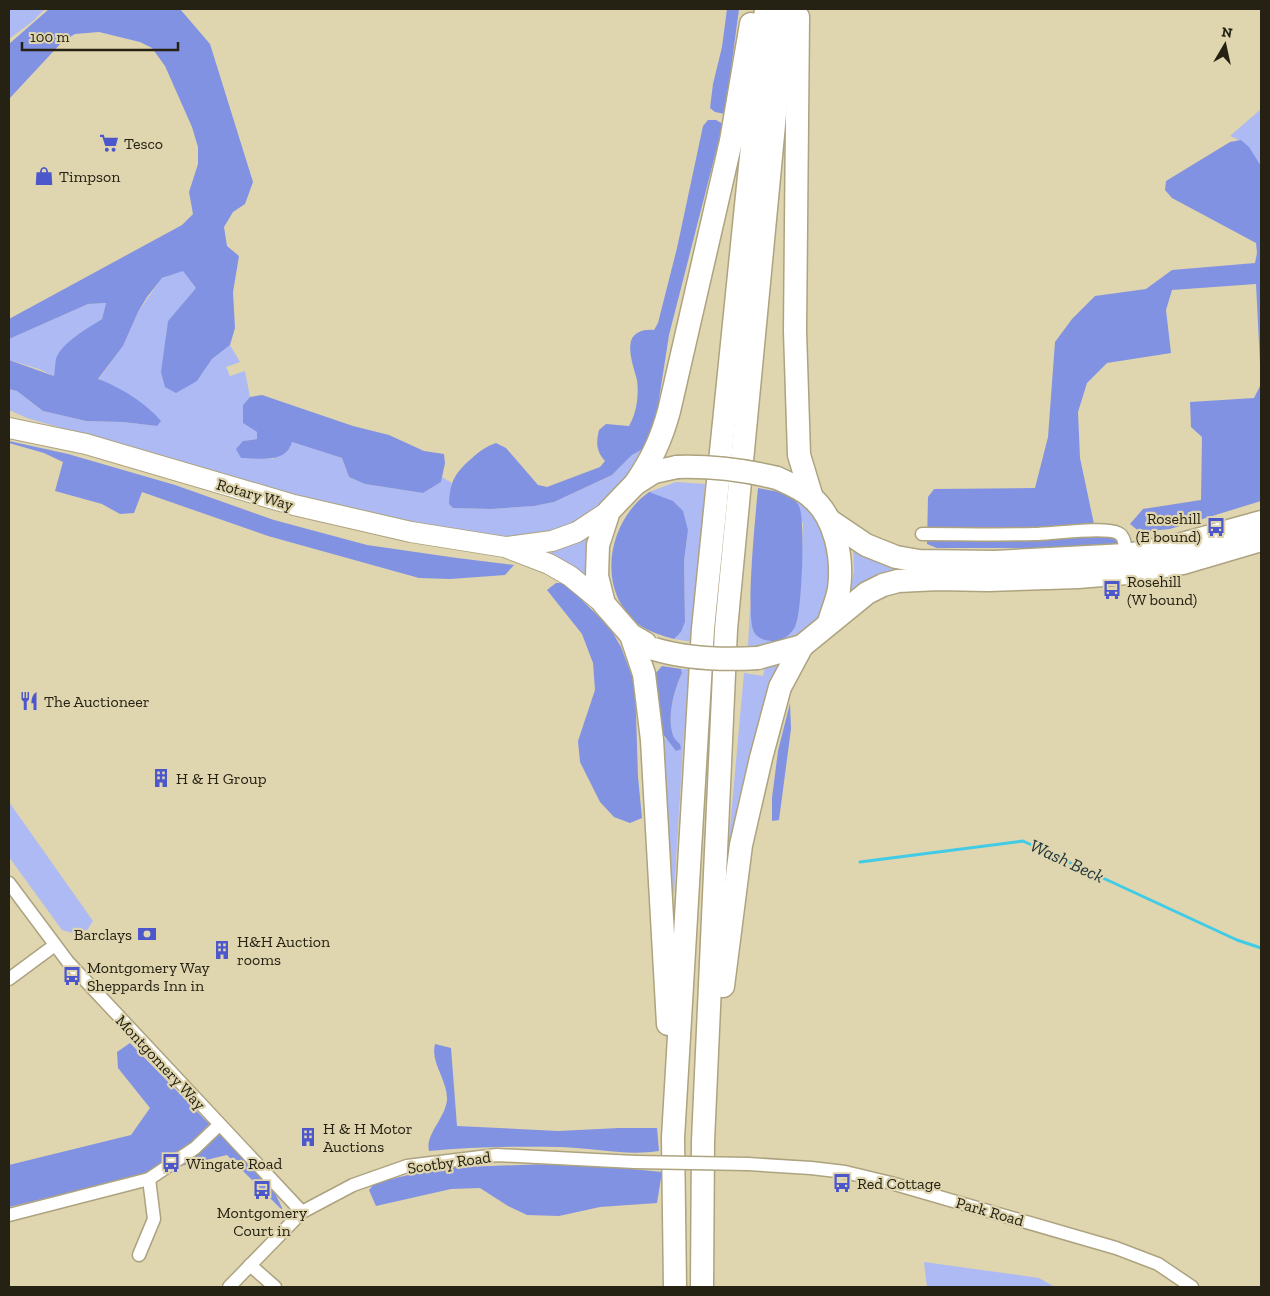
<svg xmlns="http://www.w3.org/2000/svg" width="1270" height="1296" font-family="'Zilla Slab',serif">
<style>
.green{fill:#adbaf3}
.forest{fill:#8292e3}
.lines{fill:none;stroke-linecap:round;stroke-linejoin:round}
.stream{stroke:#40cbe6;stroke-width:3}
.street-casing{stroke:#ada37f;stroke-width:15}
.primary-casing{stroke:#ada37f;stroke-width:22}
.highway-casing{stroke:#ada37f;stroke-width:25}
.street{stroke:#fff;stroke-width:12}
.primary{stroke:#fff;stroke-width:20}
.highway{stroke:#fff;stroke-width:22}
.street-bridge-casing{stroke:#ada37f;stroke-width:15;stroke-linecap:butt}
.highway-bridge-casing{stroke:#ada37f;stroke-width:25;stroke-linecap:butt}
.street-bridge{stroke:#fff;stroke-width:12}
.highway-bridge{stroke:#fff;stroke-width:22}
.labels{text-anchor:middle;stroke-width:4.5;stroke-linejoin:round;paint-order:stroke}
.poi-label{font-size:16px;fill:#252113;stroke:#dfd5af;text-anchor:start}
.street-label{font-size:16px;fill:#252113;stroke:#dfd5af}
.water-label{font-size:18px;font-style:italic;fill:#1c3338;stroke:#dfd5af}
</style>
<rect width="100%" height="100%" fill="#dfd5af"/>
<g class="green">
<path d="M9 9H45L33 21 9 39Z"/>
<path d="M1261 109V166C1252 152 1245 142 1230 136Z"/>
<path d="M183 270 196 288 168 321 162 372 197 381 212 359 230 345 240 362 226 367 230 376 245 371 250 397 243 405 257 432V439L243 441 260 458 273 459 292 442 342 458 349 477 365 484 423 493 441 482 442 477 452 483 449 504 453 508 491 509 534 506 554 502 612 475 632 455 652 444 634 478 574 528 512 537 445 528 333 507 27 418 9 410V389L17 391 43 411 86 421 123 422 157 426 98 380 123 346 138 312 161 279Z"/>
<path d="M106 303 102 319 78 335 54 376 39 369 9 360V339L88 304Z"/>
<path d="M676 482 705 484 693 642 674 639 681 632 685 622 684 561 688 530 649 492Z"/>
<path d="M790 494 801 498 833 531 827 610 807 628 778 645 748 646 750 607 753 631 796 626 801 586 803 524Z"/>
<path d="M595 528V583L569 564 551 554 552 550Z"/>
<path d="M853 546 900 562 901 574 849 598 854 571Z"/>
<path d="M788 662 727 909V861L744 673 763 676 765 667Z"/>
<path d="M681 669H691L683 746 674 894 671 890 655 724 665 739 680 744C678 742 674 739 673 735 667 716 674 690 682 673Z"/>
<path d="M9 802 93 921 87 930 73 933 62 930 9 857Z"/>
<path d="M924 1262 1039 1278 1055 1287H927Z"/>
</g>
<g class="forest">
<path d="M49 9H180L210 44 253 182 245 204 233 212 224 227 227 246 239 256 233 292 235 328 230 345 212 359 197 381 176 393 165 387 161 372 168 321 196 288 183 271 162 278 147 297 138 312 123 346 98 379C120 387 146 403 161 421L157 426 123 422 86 421 43 411 17 391 9 389V360L54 376C55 370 55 364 56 359 61 343 88 328 102 319L106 303 88 304 9 339V319L182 225 193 214 189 192 198 164V147L192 127 165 66 152 48 140 42 99 32 75 34 63 41 9 99V44Z"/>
<path d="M727 9H739L725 114 715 112 710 108 713 84 722 47Z"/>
<path d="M708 120H716L723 124 669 335 659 399 662 414 652 444 632 455 612 475 554 502 534 506 491 509 453 508 449 504C450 481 455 473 472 458 480 451 485 447 496 443L506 448 538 485 547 487 600 467 605 461C596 451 596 443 599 430L606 424 629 426C637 413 639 394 637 380 634 368 628 353 631 341 634 331 646 329 654 330L658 323 677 248 703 126Z"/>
<path d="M1241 140 1249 147 1261 166V383L1256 284 1172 290 1166 310 1171 353 1107 363 1087 383 1078 412 1080 458 1094 524 1120 541 1119 548H937L927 544 928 497 934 489 1035 488 1048 437 1055 342 1072 319 1095 296 1146 289 1172 270 1255 263 1257 253 1256 243 1172 198 1165 190 1166 181 1230 142Z"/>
<path d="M1261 384V501L1170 529 1140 532 1130 524 1143 509 1201 500 1202 437 1191 427 1190 402 1254 398Z"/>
<path d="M262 395 353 426 389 435 424 451 444 454 445 463 441 482 423 493 365 484 349 477 342 458 292 442C286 464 259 458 241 458L236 449 243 441 257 439V432L243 423V405L250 397Z"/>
<path d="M9 441 68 454 175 485 274 520 367 545 457 558 514 565 505 575 450 579 419 578 268 536 142 492 134 513 120 514 102 504 55 491 63 462 44 453 9 443Z"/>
<path d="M758 488 790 494C794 499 799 504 800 509 805 526 802 614 795 627 790 635 783 641 774 641 766 641 758 639 754 632 745 617 756 511 758 488Z"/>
<path d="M649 492 673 501 683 511 688 530 684 561 685 622 681 632 674 639C663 636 647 631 638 624 631 617 620 605 617 596 602 559 618 514 649 492Z"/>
<path d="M556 583H565L610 628 621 647 635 684 638 777 642 818 630 823 614 817 600 802 580 762 578 741 595 690 593 663 582 634 547 590Z"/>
<path d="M662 666 681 669 682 673C674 690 667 716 673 735 674 739 678 742 680 744L681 749 676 751 655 724 654 675Z"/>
<path d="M790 703 791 729 779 820 772 821V798L778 751Z"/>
<path d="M130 1043 273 1189 284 1212 227 1155 9 1207V1165L131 1135 150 1108 118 1068 117 1052Z"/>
<path d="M435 1044 451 1048 457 1126 558 1131 619 1128H657L659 1151C625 1156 594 1148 560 1147 516 1146 472 1147 429 1151 425 1134 445 1119 447 1100 448 1080 430 1063 435 1044Z"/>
<path d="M573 1163 662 1172 657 1203 600 1207 559 1216 527 1215 508 1206 480 1188 451 1189 376 1206 369 1190 375 1183 437 1168Z"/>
</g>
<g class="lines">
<path class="stream" d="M860 862 1023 841 1237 940 1261 948"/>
<g class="street-casing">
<g id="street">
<path d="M922 534C959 534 996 535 1034 534 1051 534 1105 526 1118 533 1127 537 1125 552 1126 561"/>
<path d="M9 883 68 962 302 1212"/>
<path d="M9 979 55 945"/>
<path d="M748 1164 811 1168 845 1172 891 1183 1116 1248 1158 1264 1192 1287"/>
<path d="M9 1215 149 1179 195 1148 219 1125"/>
<path d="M139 1255 154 1219 149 1179"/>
<path d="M250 1265 275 1287"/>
<path d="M229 1287 302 1212 353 1185 407 1166 497 1155 635 1162"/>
</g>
</g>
<g class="primary-casing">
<g id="primary">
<path d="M9 428 86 444 294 505 411 532 505 547 549 564 570 576 604 604"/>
<path d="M507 547 552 541 577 532 609 511"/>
</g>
</g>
<g class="highway-casing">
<g id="highway">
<path d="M798 17 795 331 799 455 812 498"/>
<path d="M777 478C788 483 800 488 810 496 836 517 843 558 839 589 837 600 832 612 829 622"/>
<path d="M635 484C652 459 661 440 669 411L731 141 751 24"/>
<path d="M829 520 866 545 896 557 919 561 995 562 1126 555 1171 547 1261 522"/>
<path d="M631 635 644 674 652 740 668 1024"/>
<path d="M645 643 631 635 604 604 597 576 598 545 609 511 635 484 654 472 677 467"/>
<path d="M758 658 802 646 867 593 883 585 898 581 938 579 988 580 1078 577 1127 573 1183 563 1261 540"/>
<path d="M723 986 741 845 761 758 780 687 802 646"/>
<path d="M675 1287 673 1138 703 629 766 9"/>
<path d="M702 1287 703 1141 726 629 785 9"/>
</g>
</g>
<use href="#street" class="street"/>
<use href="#primary" class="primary"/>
<use href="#highway" class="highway"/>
<g class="street-bridge-casing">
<path id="street-bridge" d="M635 1162 748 1164"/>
</g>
<g class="highway-bridge-casing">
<g id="highway-bridge">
<path d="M677 467C711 466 744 470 777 478"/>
<path d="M654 649C687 659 724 660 758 658"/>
</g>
</g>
<use href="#street-bridge" class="street-bridge"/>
<use href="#highway-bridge" class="highway-bridge"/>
</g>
<defs>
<g id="supermarket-bare" transform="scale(1.5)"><path d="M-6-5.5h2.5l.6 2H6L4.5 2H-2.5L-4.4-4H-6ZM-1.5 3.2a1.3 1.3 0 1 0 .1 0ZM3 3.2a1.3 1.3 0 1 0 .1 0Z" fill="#4c57cc" stroke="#dfd5af" stroke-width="2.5" paint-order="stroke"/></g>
<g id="shop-bare" transform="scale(1.5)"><path d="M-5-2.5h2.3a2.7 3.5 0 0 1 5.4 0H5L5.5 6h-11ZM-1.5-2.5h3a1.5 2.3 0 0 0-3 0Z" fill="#4c57cc" stroke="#dfd5af" stroke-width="2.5" paint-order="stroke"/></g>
<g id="bus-bare" transform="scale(1.5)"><path d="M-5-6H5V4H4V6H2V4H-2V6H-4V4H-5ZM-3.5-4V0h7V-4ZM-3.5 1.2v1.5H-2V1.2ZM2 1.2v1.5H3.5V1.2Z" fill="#4c57cc" stroke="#dfd5af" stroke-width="2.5" paint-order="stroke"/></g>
<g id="restaurant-bare" transform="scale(1.5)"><path d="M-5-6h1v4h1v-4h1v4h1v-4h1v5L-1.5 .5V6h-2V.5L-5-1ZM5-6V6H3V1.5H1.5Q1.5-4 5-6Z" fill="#4c57cc" stroke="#dfd5af" stroke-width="2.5" paint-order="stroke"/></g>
<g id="building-bare" transform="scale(1.5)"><path d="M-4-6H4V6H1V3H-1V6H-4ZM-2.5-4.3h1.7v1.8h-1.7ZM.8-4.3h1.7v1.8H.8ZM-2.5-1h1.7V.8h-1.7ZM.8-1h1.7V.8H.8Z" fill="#4c57cc" stroke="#dfd5af" stroke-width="2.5" paint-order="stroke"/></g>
<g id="bank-bare" transform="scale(1.5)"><path d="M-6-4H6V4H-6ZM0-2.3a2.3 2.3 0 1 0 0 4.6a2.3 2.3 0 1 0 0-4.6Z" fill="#4c57cc" stroke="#dfd5af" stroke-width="2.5" paint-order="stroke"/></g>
</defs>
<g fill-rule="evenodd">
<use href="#supermarket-bare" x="109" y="143"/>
<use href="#shop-bare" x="44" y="176"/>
<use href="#bus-bare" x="1216" y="527"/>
<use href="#bus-bare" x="1112" y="590"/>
<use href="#restaurant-bare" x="29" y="701"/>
<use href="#building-bare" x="161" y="778"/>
<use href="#bank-bare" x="147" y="934"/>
<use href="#building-bare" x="222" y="950"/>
<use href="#bus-bare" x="72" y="976"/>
<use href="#building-bare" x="308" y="1137"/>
<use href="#bus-bare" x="171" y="1163"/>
<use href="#bus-bare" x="842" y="1183"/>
<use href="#bus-bare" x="262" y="1190"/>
</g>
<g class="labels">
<g class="poi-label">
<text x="124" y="149">Tesco</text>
<text x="59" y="182">Timpson</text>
<text x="1201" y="524" text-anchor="end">Rosehill<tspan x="1201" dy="18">(E bound)</tspan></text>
<text x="1127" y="587">Rosehill<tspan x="1127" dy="18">(W bound)</tspan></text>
<text x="44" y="707">The Auctioneer</text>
<text x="176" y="784">H &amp; H Group</text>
<text x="132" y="940" text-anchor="end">Barclays</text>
<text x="237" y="947">H&amp;H Auction<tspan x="237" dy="18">rooms</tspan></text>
<text x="87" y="973">Montgomery Way<tspan x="87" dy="18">Sheppards Inn in</tspan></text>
<text x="323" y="1134">H &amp; H Motor<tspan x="323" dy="18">Auctions</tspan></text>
<text x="186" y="1169">Wingate Road</text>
<text x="857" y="1189">Red Cottage</text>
<text x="262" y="1218" text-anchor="middle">Montgomery<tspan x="262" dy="18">Court in</tspan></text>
</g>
<g class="street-label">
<text transform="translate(255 494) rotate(16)" y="6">Rotary Way</text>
<text transform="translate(161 1062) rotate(47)" y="6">Montgomery Way</text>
<text transform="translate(449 1162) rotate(-8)" y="6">Scotby Road</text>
<text transform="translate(990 1211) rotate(16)" y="6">Park Road</text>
</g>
<g class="water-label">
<text transform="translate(1067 861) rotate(25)" y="6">Wash Beck</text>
</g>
</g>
<rect width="1270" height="1296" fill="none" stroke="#252113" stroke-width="20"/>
<g transform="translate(1225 45) rotate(9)" stroke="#dfd5af" stroke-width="4" paint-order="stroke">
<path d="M0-4L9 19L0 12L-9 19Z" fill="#252113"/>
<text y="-8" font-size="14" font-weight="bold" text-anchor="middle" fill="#252113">N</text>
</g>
<path d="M22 42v8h156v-8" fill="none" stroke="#252113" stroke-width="2.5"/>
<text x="30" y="42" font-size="15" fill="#252113" stroke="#dfd5af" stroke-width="4" paint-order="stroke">100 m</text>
</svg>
